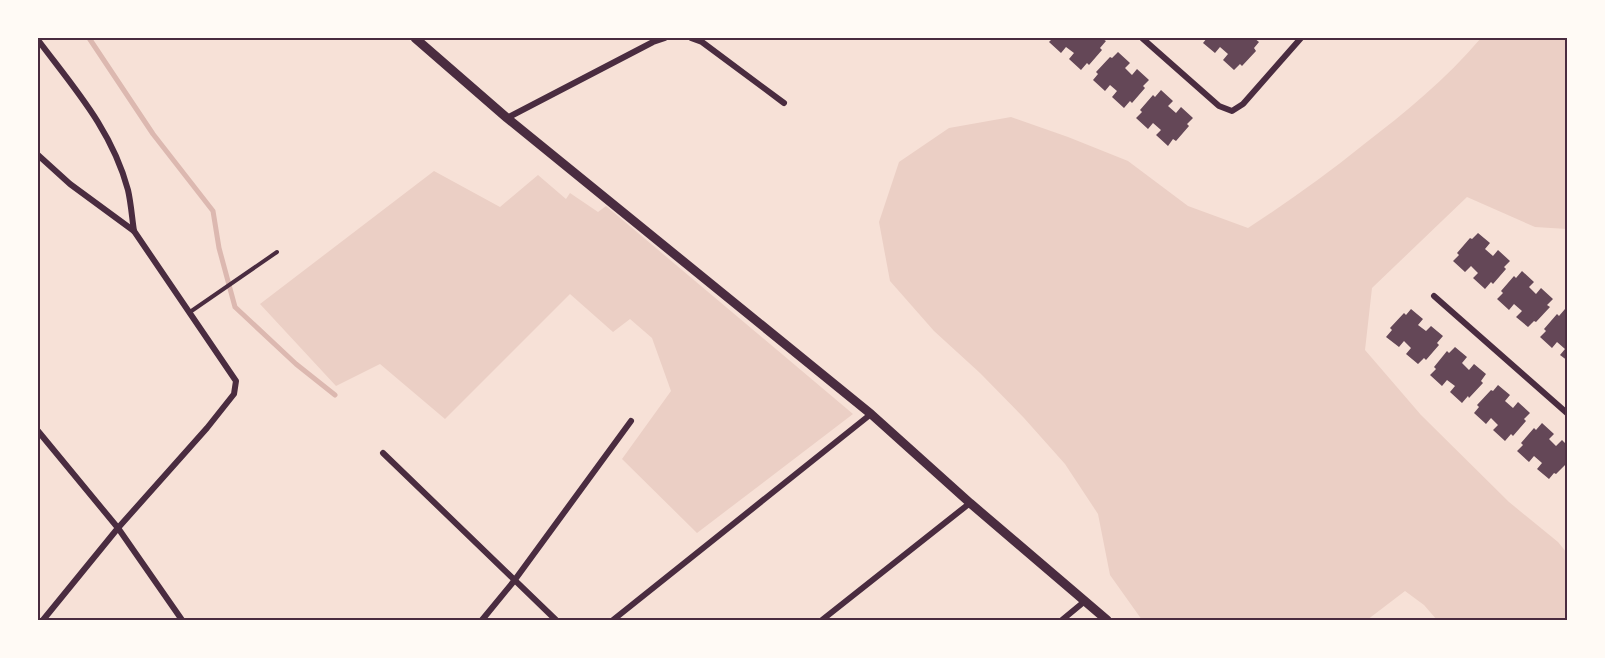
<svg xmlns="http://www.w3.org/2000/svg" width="1605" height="658" font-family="'Varela Round',sans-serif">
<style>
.green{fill:#ebcfc5}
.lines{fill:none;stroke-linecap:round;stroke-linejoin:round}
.stream{stroke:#dcb8b0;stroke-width:5}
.building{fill:#644757}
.service{stroke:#4a2c40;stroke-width:4}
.minor{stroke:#4a2c40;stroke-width:6}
.tertiary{stroke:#4a2c40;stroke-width:9}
.neatline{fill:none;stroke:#4a2c40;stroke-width:2}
</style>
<rect width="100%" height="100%" fill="#f7e1d7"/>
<g class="green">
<path d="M1481 38H1567V229L1535 227 1467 197 1372 288 1365 350 1421 415 1509 502 1558 542 1567 553V620H1437L1424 605 1405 591 1367 620H1142L1110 575 1098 514 1065 464 1024 418 980 373 934 331 890 281 879 222 899 162 949 128 1011 117 1068 137 1128 161 1188 206 1248 228C1288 202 1326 175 1363 145 1406 112 1446 79 1481 38Z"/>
<path d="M434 171 500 207 538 175 566 199 570 193 598 212 606 206 853 414 697 533 622 459 671 391 652 338 630 319 613 332 570 294 445 419 380 364 336 386 260 304Z"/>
</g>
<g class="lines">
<path class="stream" d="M89 38 153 134 213 211 219 248 235 307 296 364 335 395"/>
</g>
<g class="building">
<path d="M1053 38H1101L1106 41 1100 48 1102 50 1089 65 1087 63 1081 70 1069 59 1074 53 1066 47 1061 53 1049 42Z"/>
<path d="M1207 38H1254L1259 42 1254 48 1256 51 1242 66 1240 64 1234 70 1223 60 1228 54 1220 47 1215 53 1203 43Z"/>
<path d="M1118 52 1130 63 1125 68 1132 75 1137 69 1149 80 1143 86 1145 88 1132 103 1130 101 1124 108 1112 97 1117 91 1110 85 1105 91 1093 80 1098 74 1096 72 1110 57 1112 58Z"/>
<path d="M1161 90 1173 101 1168 106 1176 113 1181 107 1193 118 1187 124 1189 126 1176 141 1173 139 1168 146 1156 135 1161 130 1153 123 1148 129 1136 118 1142 112 1140 110 1153 95 1155 97Z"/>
<path d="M1478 233 1490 243 1485 249 1493 256 1498 250 1510 261 1504 267 1506 269 1493 284 1491 282 1485 289 1473 278 1478 273 1471 266 1465 272 1453 261 1459 255 1457 253 1470 238 1472 239Z"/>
<path d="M1522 271 1534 282 1529 287 1536 294 1541 288 1553 299 1547 305 1550 307 1536 322 1534 321 1528 327 1516 317 1522 311 1514 304 1509 310 1497 299 1503 293 1501 291 1514 276 1516 278Z"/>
<path d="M1411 309 1423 319 1418 325 1426 331 1431 326 1443 336 1437 343 1439 345 1426 360 1424 358 1418 364 1406 354 1411 348 1404 341 1399 347 1386 337 1392 330 1390 328 1404 313 1406 315Z"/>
<path d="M1565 309 1568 311V361L1560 355 1565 349 1557 342 1552 348 1540 337 1546 331 1544 329 1557 314 1559 316Z"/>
<path d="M1455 347 1467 357 1462 363 1469 370 1474 364 1486 374 1481 381 1483 383 1469 398 1468 396 1462 403 1450 392 1455 386 1447 380 1442 386 1430 375 1436 369 1434 367 1447 351 1449 353Z"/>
<path d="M1498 385 1510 395 1505 401 1513 408 1518 402 1530 413 1524 419 1526 421 1513 436 1511 434 1505 441 1493 430 1498 425 1491 418 1486 424 1474 413 1479 407 1477 405 1491 390 1493 391Z"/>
<path d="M1542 423 1554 434 1549 439 1556 446 1562 440 1568 446V462L1556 474 1554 473 1549 479 1537 469 1542 463 1534 456 1529 462 1517 451 1523 445 1521 443 1534 428 1536 430Z"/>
</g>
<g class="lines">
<path class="service" d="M190 312 277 252"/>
<g class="minor">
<path d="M691 38 702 42 784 103"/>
<path d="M1142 38 1219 106 1232 111 1243 104 1301 38"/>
<path d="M38 40C74 88 112 130 128 190 131 203 132 218 134 231"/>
<path d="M507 118 653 42 665 38"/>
<path d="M38 155 70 184 134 231 236 381 234 394 207 428 118 528 43 620"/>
<path d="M1434 296 1568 414"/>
<path d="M38 431 118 528 182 620"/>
<path d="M383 453 556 620"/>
<path d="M482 620 514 581 631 421"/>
<path d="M613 620 871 414"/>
<path d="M822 620 970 503"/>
<path d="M1062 620 1085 601"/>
</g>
<path class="tertiary" d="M415 38 507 118 871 414 970 503 1107 620"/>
</g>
<rect width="1605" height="658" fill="none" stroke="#fffaf5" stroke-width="78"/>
<rect x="39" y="39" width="1527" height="580" class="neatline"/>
</svg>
